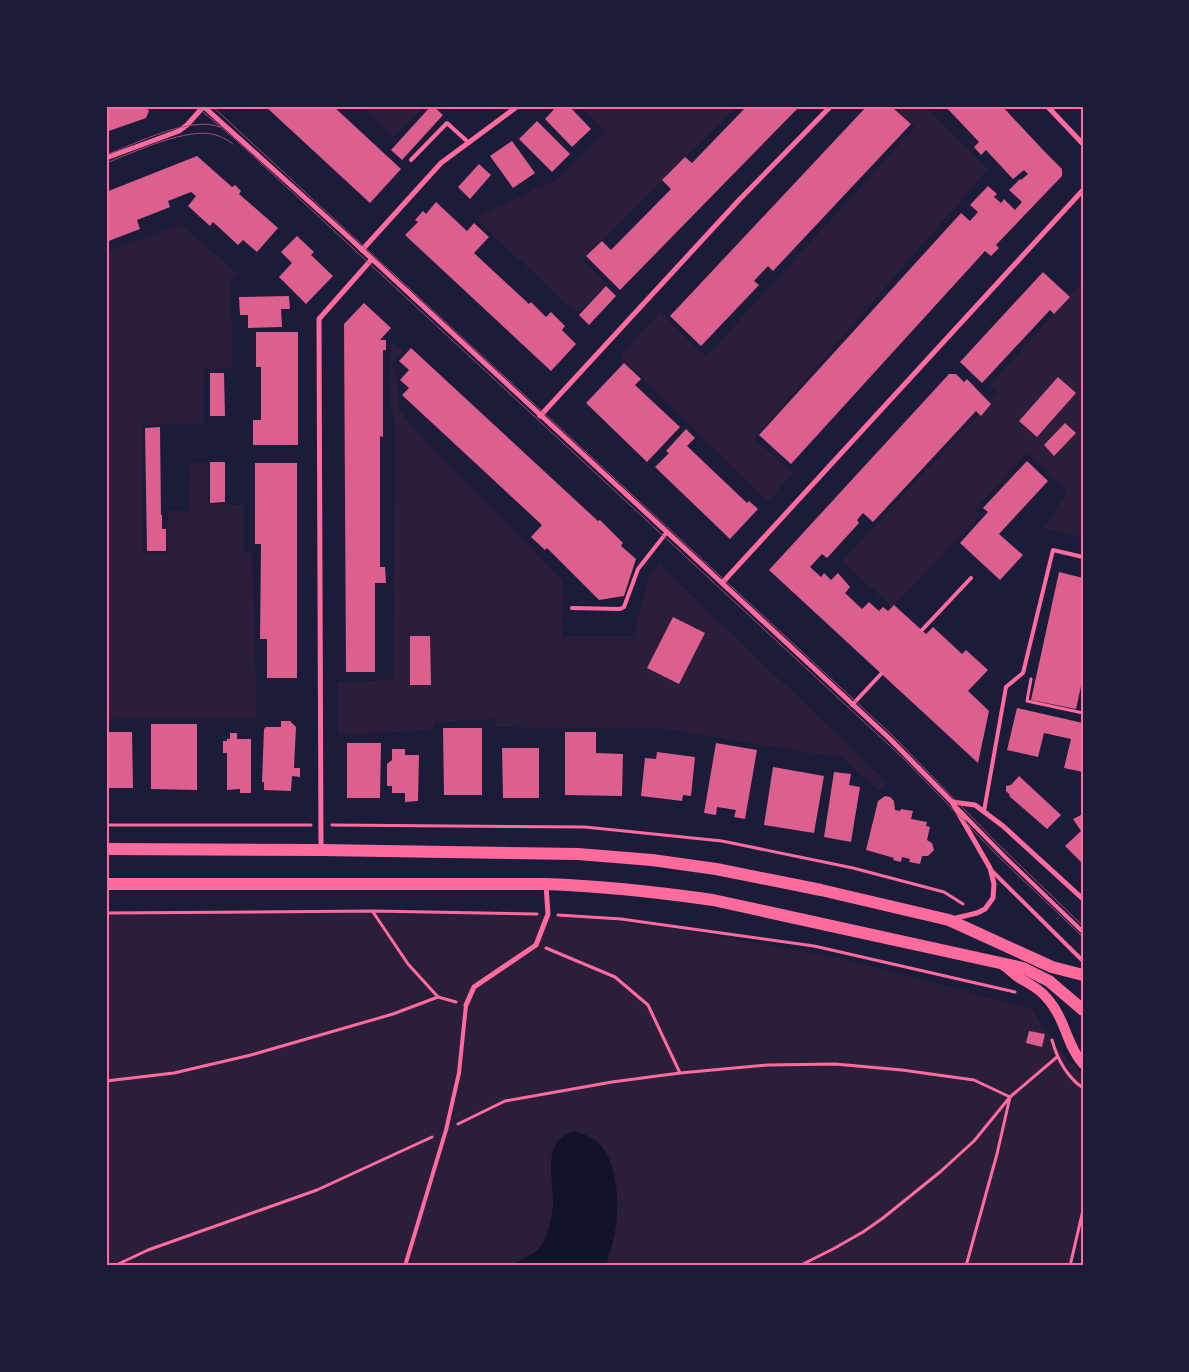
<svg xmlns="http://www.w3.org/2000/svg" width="1189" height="1372" font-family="'Fira Sans',sans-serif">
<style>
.green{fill:#2a1e3b}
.water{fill:#12122b}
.building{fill:#dd5f8e}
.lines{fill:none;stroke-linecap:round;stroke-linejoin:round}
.path{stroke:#ff6b9d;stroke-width:3}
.service{stroke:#ff6b9d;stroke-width:4}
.minor{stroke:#ff6b9d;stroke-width:5}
.secondary{stroke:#ff6b9d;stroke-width:10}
.primary{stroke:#ff6b9d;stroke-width:12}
.tram{stroke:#a44b75;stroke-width:1}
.neatline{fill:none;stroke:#ff6b9d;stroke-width:2}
</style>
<rect width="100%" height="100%" fill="#1b1b3a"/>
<g class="green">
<path d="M362 106H426L393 137Z"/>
<path d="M580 106H737L582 260 607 284 577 314 475 218 559 178 605 131Z"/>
<path d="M901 106H926L988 169 754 439 793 473 768 502 620 356 660 312 706 357 915 127 897 111Z"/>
<path d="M180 224 237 273 231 282 232 368 204 370V424L142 425 143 553 168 554V511H189L190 463H208V504L244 505V552H252L257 718 106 719V252Z"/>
<path d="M1083 281V537L1043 529 1067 492 1027 453 975 510 981 515 892 607 842 561 983 409 997 393 989 386Z"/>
<path d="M391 341 403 352 392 364 397 379 399 409 407 421 563 581 562 636H633L649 576 660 565 888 783 879 791 842 758 665 729 496 727 495 719 435 722V730L338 735V682L394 680 395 421C387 399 390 364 391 341Z"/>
<path d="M356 912 530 913 667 927 840 958 1032 1009 1040 1023 1048 1031 1054 1044 1083 1076V1223L1072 1266H106V913Z"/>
</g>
<path class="water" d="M575 1131C583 1134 592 1137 599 1143 624 1169 621 1237 604 1266H511C519 1260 534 1255 540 1247 548 1236 551 1221 553 1207 555 1181 539 1140 575 1131Z"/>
<g class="building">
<path d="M106 106H145L149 111 146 118 106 132Z"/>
<path d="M265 106H333L401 169 370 203Z"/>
<path d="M431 106H433L443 115 402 160 391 150Z"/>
<path d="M557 106H569L591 129 572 147 545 119Z"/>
<path d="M747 106H800L620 290 586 256 602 241 611 250 671 189 662 180 685 157 692 163Z"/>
<path d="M867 106H897L894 109 911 124 773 271 768 266 754 281 759 285 701 346 670 316Z"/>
<path d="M945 106H1002L1044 151 1062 169V176L996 245 999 248 991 256 985 251 791 464 759 435 961 213 970 221 978 212 970 205 988 186 997 194 994 197 1001 203 1004 199 1015 210 1022 202 1009 190 1020 179 1021 180 1028 174 1024 170 1013 179 986 150 981 155 974 147 979 142Z"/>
<path d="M537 121 570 154 552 172 519 139Z"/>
<path d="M512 141 535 173 513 188 490 156Z"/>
<path d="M197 156 232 187 235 185 241 191 239 194 278 228 257 252 243 240 238 245 213 222 210 226 188 206 196 196 191 192 168 201 170 207 137 220 140 229 106 242V192Z"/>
<path d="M479 164 491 175 470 199 458 187Z"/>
<path d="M436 202 467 231 474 223 489 237 474 253 529 304 531 302 546 317 551 312 565 326 562 330 576 344 551 371 405 235 418 222 415 220 423 211 426 214Z"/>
<path d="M297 236 314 252 311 255 333 276 306 304 279 277 292 263 281 252Z"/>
<path d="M1043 272 1070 297 1054 314 1050 310 982 383 960 362Z"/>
<path d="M606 286 616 296 589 325 579 315Z"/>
<path d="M289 296 290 309H281L282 327 248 328V315H240L239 297Z"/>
<path d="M364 303 391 328 380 340H386V350H383V437L380 436V567H385L386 583H375V672H346L344 324Z"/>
<path d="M256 332H298V445H253V420H261V367H256Z"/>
<path d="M411 348 598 521 600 520 623 543 621 546 636 559 624 596 599 600 547 548 545 550 531 537 542 525 402 395 409 388 400 380 409 370 399 361Z"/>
<path d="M624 363 641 379 635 385 680 427 647 462 586 403Z"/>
<path d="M210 373H224L225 416H210Z"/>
<path d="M949 374H956L964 382 967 379 991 404 981 416 976 411 873 522 863 513 857 520 859 523 827 558 822 554 810 567 821 577 824 573 831 580 838 573 850 587 845 593 862 609 869 602 879 611 883 607 888 611 894 605 926 634 933 627 962 654 966 650 988 670 968 691 989 711 978 763 769 570Z"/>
<path d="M1058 377 1076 393 1037 437 1019 421Z"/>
<path d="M1065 423 1076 433 1054 456 1044 445Z"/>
<path d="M160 427 161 515H154H162V529H166V551H147L145 428Z"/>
<path d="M686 429 695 438 687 446 747 503 749 501 758 509 730 539 655 467 669 453 666 451Z"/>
<path d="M1027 461 1048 481 999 534 1023 555 1000 580 960 543 988 512 983 508Z"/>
<path d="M210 462H225V502L210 503Z"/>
<path d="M255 463H297V678H267V639H260L261 544H255Z"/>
<path d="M1059 572 1083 578V677L1076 709 1031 700Z"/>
<path d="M673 617 705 633 679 684 647 668Z"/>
<path d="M410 636H430L431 685H410Z"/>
<path d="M1017 708 1083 723V772L1064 768 1071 739 1044 733 1038 757 1007 750Z"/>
<path d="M281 721H290L296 727 294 768H300V777L292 776 291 791 264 790V782H262L264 729 266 727H281Z"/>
<path d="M151 724H197V790L151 789Z"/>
<path d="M443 728H482V795H444Z"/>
<path d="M106 732H132L133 788H106Z"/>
<path d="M565 732H596V753L623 754 622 796 565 795Z"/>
<path d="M230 733H237V739H251V793H240V789L227 790V753H223V741H227V739H230Z"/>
<path d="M347 743H381L380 798H347Z"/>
<path d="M716 743 757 750 745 819 734 817 736 810 717 807 716 815 704 813Z"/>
<path d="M502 748H539V798H503Z"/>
<path d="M392 749H405V755H419L418 801 405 802V793H392V786H387V764L392 760Z"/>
<path d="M657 752 695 757 691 796 683 795 682 801 641 796 645 758 656 759Z"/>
<path d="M773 767 824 776 814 833 764 825Z"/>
<path d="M834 772 851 774 849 785 860 787 851 842 824 837Z"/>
<path d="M1019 776 1061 815 1047 829 1009 796 1010 795 1006 791V786L1011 785Z"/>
<path d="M885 796 890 797 894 801 895 810 900 811 901 809 913 811 911 819 927 822 926 826 930 827 927 840 932 843 934 850 928 856H922L920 864 909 862 910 859 902 857 901 862 893 860 894 858 866 850 878 801Z"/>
<path d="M1083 814V864L1065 846 1081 831 1073 819Z"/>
<path d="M1029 1031 1045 1034 1042 1047 1026 1043Z"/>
</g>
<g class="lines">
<g class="path">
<path d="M1031 679 1027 701 1083 713"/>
<path d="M106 825H311"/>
<path d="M332 825 585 827 722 841 853 868 944 892 963 904"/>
<path d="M373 912 408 964 438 997 456 1002"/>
<path d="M106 913 373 911 537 914"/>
<path d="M558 915 621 919 814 946 1015 992"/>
<path d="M546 948 615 977 648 1005 680 1073"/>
<path d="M1052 1040C1057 1058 1067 1077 1083 1088"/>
<path d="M106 1081 174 1073 251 1055 393 1014 438 997"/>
<path d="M458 1124 505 1101 612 1082 680 1073 768 1065 835 1064 902 1070 974 1080 1010 1097 997 1154 966 1266"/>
<path d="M114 1266 148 1250 317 1190 432 1137"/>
<path d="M799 1266 833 1249 863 1232 883 1218 940 1172 974 1141 1010 1097 1057 1057"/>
<path d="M1070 1266 1083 1210"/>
</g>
<g class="service">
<path d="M411 160 447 123 469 143"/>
<path d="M572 608 620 609 624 607 638 569 667 532"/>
<path d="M922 630 971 578"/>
<path d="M852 705 881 674"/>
<path d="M957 808 1005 857 1083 932"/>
<path d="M984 811 1006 687 1023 673 1053 550 1083 557"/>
<path d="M991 870 1083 961"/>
<path d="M405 1266 446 1130 459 1073 466 1005"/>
</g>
<g class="minor">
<path d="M203 106 344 233 722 583 890 739 952 802 990 868 994 884 993 898 985 909 977 913 952 919"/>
<path d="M1047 106 1083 144"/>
<path d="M106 158 179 131 187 125 204 106"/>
<path d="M362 250 441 163 518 106"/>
<path d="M540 416 740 199 831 106"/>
<path d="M722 583 1083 190"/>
<path d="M952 802 975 805 1003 826 1083 899"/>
<path d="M321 850 319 319 372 259"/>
<path d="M466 1005 474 987 536 945 548 914 546 885"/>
</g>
<path class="secondary" d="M1003 965C1009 969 1015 976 1021 979 1036 988 1043 991 1053 1006 1066 1024 1068 1047 1083 1064"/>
<g class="primary">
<path d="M106 849 321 850 578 854 652 860 716 869 821 890 949 920 1052 967 1083 975"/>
<path d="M106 884H545C602 886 657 892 713 900L1023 968 1049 981 1083 1010"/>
</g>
<g class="tram">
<path d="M196 106 235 139 903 758 999 857 1083 937"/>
<path d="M212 106 893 736 996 842 1083 926"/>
<path d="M106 155C135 144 191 115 220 127"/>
<path d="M106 163C133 153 188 126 216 135 222 137 228 140 233 144"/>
</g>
</g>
<rect width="1189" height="1372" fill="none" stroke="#1b1b3a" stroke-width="215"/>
<rect x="108" y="108" width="974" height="1156" class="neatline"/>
</svg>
